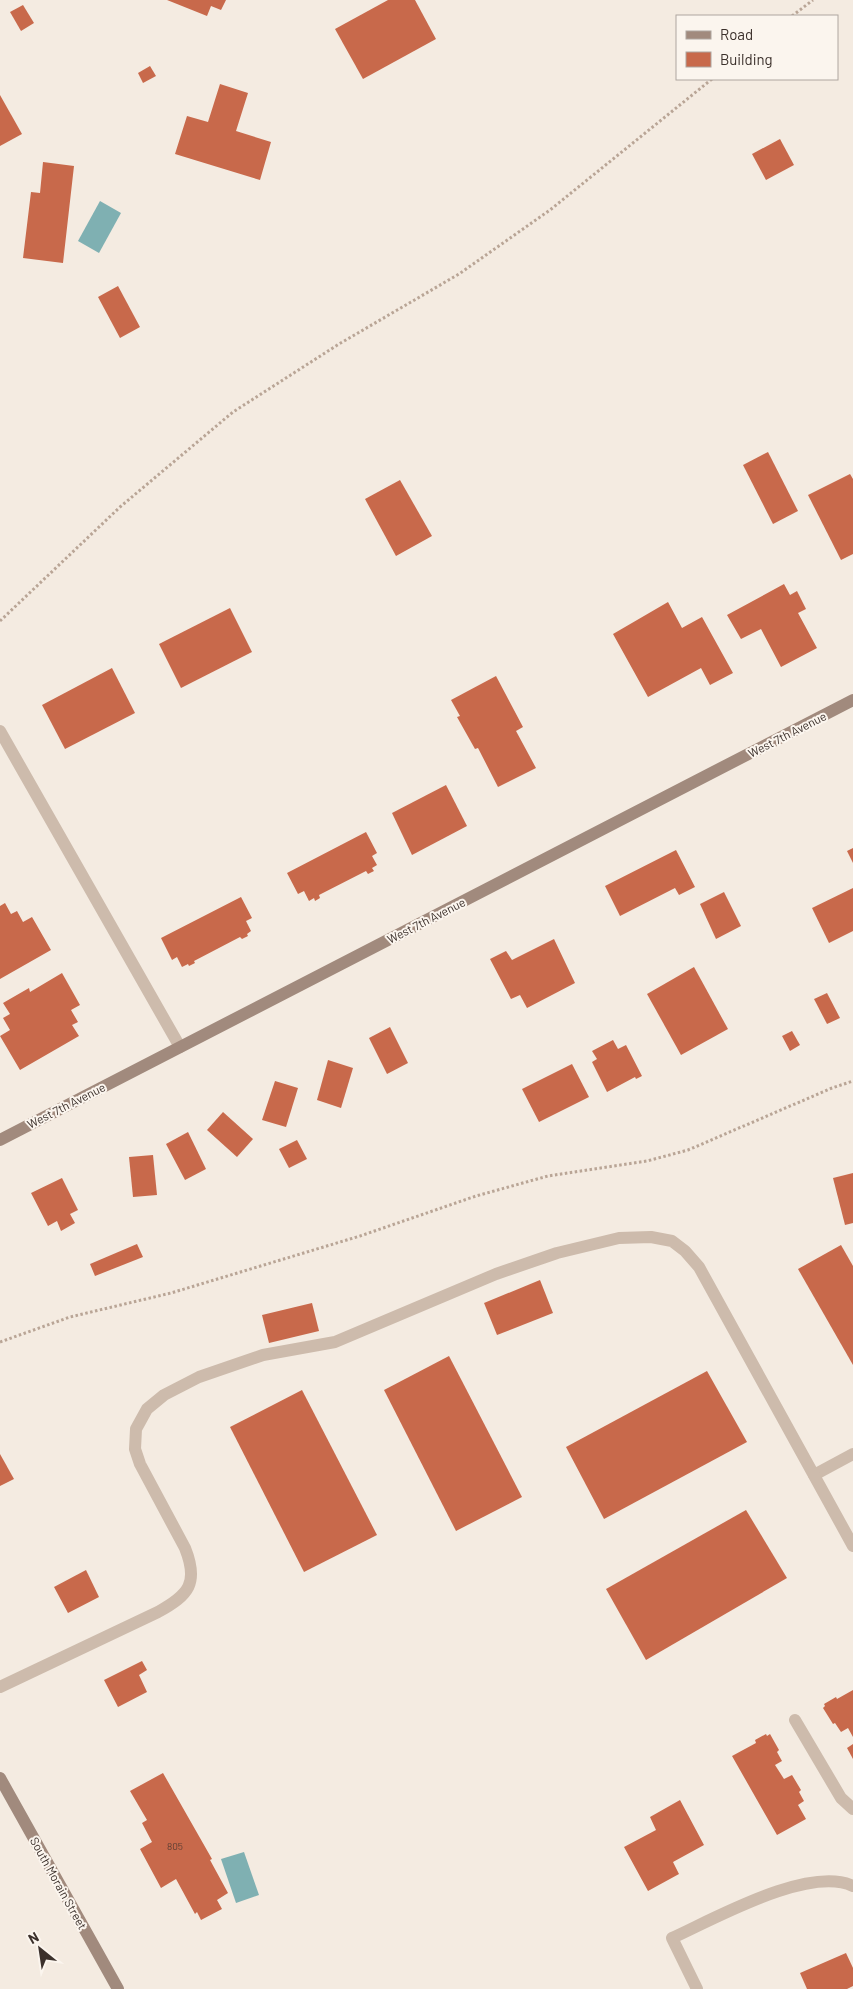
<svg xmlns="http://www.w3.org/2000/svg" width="853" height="1989" font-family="Barlow,sans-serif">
<rect width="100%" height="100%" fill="#f4ebe1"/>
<g fill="#7fb0b2">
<polygon points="100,201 121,213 99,253 78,241"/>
<polygon points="244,1852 259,1895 236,1903 221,1859"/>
</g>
<g fill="#c8694b">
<polygon points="167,0 226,0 221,10 211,6 207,16"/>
<polygon points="388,0 415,0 436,39 363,79 335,29"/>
<polygon points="23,5 34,23 21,31 10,12"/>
<polygon points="150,66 156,76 143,83 138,73"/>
<polygon points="220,84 248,93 236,131 271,142 260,180 175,154 187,116 208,122"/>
<polygon points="0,95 22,134 0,146"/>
<polygon points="780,139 794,165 766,180 752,154"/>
<polygon points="43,162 74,166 63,263 23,258 31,192 40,193"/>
<polygon points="118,286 140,327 120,338 98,297"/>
<polygon points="768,452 798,511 773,524 743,465"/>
<polygon points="850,474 853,479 853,554 841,560 808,495"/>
<polygon points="400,480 432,536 396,556 365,499"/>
<polygon points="784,584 790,595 797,591 806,609 798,613 817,648 781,667 761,629 741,639 727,615"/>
<polygon points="668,602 682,628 702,617 733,673 710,685 701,668 648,697 613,634"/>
<polygon points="230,608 252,652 181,688 159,644"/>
<polygon points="112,668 135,713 65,749 42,705"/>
<polygon points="496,676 523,727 516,731 536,768 498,787 478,748 475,749 457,717 460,716 451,700"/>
<polygon points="446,785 467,826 412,855 392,813"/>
<polygon points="366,832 377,853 372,856 377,865 372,868 374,871 368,874 366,871 319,895 320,898 315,901 314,898 309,901 304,891 298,894 287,873"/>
<polygon points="853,848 853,863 847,851"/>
<polygon points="676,850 695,887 679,895 675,888 620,916 605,886"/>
<polygon points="853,888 853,931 829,943 812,908"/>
<polygon points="724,892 741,926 716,939 700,904"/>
<polygon points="241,897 252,918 246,921 251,931 247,934 248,936 242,939 240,937 194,961 195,963 189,966 188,964 182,967 177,957 172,960 161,938"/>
<polygon points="5,903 11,914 17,911 23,922 32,917 51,950 0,979 0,906"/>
<polygon points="554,939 575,983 527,1008 520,995 511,999 490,959 506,951 512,960"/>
<polygon points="694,967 728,1029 681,1055 647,994"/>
<polygon points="62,973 80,1005 71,1010 78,1022 72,1025 79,1036 20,1070 0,1036 10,1030 3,1018 10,1014 3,1003 29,988 30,992"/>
<polygon points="827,993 840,1018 827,1024 814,999"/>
<polygon points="390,1027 408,1063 387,1074 369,1038"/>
<polygon points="792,1031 800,1045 790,1051 782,1036"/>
<polygon points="613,1040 618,1049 626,1045 642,1076 636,1079 635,1077 607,1092 592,1062 597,1059 592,1051"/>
<polygon points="328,1060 353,1068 341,1108 317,1100"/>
<polygon points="572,1064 589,1097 539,1122 522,1089"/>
<polygon points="275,1081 298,1088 286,1127 262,1120"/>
<polygon points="223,1112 253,1139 237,1157 207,1130"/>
<polygon points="188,1132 206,1169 185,1180 166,1144"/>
<polygon points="297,1140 307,1159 289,1168 279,1149"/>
<polygon points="153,1155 157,1195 133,1197 129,1157"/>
<polygon points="853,1173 853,1223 845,1225 833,1178"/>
<polygon points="62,1178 78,1210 70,1214 75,1223 61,1231 57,1221 48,1226 31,1193"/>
<polygon points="137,1244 143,1257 95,1276 90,1264"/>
<polygon points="841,1245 853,1266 853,1365 798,1269"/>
<polygon points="540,1280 553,1313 497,1335 484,1303"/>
<polygon points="312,1303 319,1331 269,1343 262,1315"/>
<polygon points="449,1356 522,1497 456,1531 384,1390"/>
<polygon points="707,1371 747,1442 604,1519 566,1447"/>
<polygon points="302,1390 377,1535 304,1572 230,1427"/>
<polygon points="0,1454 14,1479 0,1486"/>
<polygon points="746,1510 787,1578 646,1660 606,1589"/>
<polygon points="86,1570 99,1597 68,1613 54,1587"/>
<polygon points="142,1661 147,1670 139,1675 147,1692 118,1707 104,1680"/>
<polygon points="853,1690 853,1737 848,1728 841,1732 835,1723 833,1724 823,1708 825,1706 824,1704 836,1697 837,1699"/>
<polygon points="766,1734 767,1736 770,1734 779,1750 777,1752 782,1761 775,1765 784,1779 792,1775 801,1790 799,1792 804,1801 798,1805 806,1819 777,1835 732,1756 756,1743 755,1740"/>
<polygon points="853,1744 853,1759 847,1748"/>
<polygon points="163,1773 212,1859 210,1860 228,1893 217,1900 222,1909 201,1920 197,1912 195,1914 176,1879 161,1888 140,1849 152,1842 142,1823 147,1820 130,1791"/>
<polygon points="680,1800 704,1845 673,1862 679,1874 648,1891 624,1847 656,1830 650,1817"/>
<polygon points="846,1953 853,1968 853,1986 847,1989 807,1989 800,1973"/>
</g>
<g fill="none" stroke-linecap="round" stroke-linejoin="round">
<g stroke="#b9a596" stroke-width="3" stroke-dasharray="2.5 2.5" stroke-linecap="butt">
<polyline points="792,16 813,0"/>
<polyline points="0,621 120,507 233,412 339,344 459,274 550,210 712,79"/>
<polyline points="0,1342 70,1317 171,1293 360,1236 476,1196 548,1176 647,1161 688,1150 832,1088 853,1081"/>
</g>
<g stroke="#cdbbac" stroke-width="12">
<polyline points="0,731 180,1047"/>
<polyline points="814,1475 853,1454"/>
<path d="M0 1687 158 1612C189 1595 199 1583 185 1548L140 1464 135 1449 136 1429 147 1409 164 1395 199 1377 263 1355 335 1342 496 1274 557 1253 619 1238 651 1237 672 1241 685 1251 699 1267 853 1546"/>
<polyline points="795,1720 841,1798 853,1809"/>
<path d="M697 1989 672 1938C714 1919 809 1865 853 1886"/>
</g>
<g stroke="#a18a7d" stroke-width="12">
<polyline points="0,1140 853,700"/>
<polyline points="0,1778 118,1989"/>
</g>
</g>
<g text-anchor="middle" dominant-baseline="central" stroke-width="4" stroke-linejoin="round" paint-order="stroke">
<g font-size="10" fill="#5e3e33">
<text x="175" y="1846">805</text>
</g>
<g font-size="12" fill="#3b302b" stroke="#fbf5ee">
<text transform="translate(787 734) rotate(-27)">West 7th Avenue</text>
<text transform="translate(426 920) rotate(-27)">West 7th Avenue</text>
<text transform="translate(66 1105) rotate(-27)">West 7th Avenue</text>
<text transform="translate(59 1883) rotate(61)">South Morain Street</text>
</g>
</g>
<rect x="676" y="15" width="162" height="65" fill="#fbf5ee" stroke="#aea6a0"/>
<rect x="686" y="31" width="25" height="8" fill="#a18a7d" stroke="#aea6a0"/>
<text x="720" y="40" font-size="15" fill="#3b302b">Road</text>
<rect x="686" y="52" width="25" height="15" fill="#c8694b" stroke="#aea6a0"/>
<text x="720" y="65" font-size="15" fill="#3b302b">Building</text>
<g transform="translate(40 1949) rotate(330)" stroke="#fbf5ee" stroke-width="4" paint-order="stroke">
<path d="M0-4L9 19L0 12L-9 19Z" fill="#3b302b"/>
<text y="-8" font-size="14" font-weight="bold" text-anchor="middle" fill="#3b302b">N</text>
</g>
</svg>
